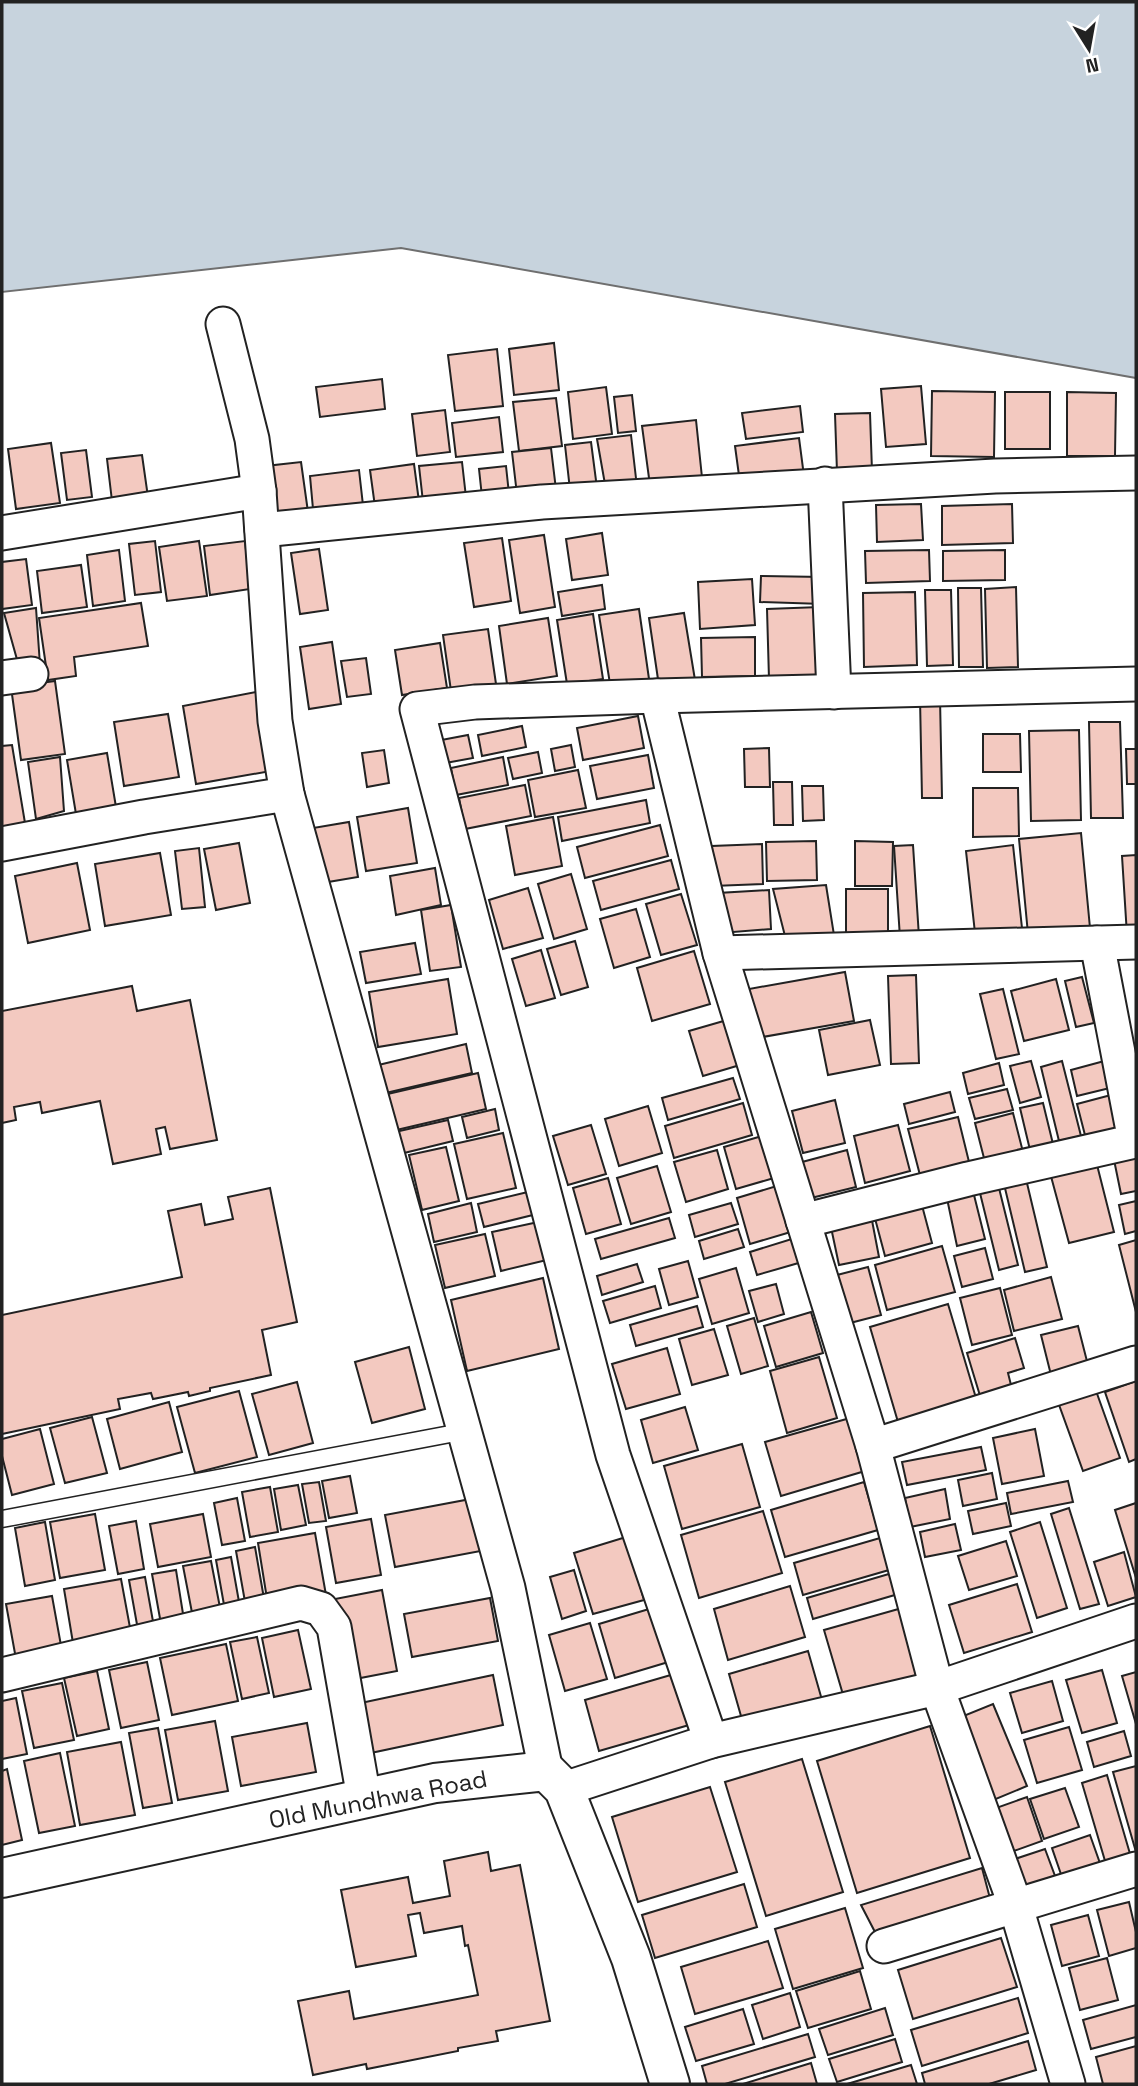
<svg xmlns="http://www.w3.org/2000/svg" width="1138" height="2086" font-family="'Space Grotesk',sans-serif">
<rect width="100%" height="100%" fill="#fff"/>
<polygon fill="#c7d3dd" stroke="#6f6f6f" stroke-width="2" points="2,2 1136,2 1136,378 401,248 2,292"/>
<g fill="#f3c9c0" stroke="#222" stroke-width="2">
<polygon points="554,343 559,390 514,395 509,349"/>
<polygon points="497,349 503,406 455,411 448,355"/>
<polygon points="382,379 385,409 320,417 316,387"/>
<polygon points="921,386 926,444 886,447 881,389"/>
<polygon points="606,387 612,434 573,439 568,392"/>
<polygon points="932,391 995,392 994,457 931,456"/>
<rect x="1005" y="392" width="45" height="57"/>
<polygon points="1067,392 1116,393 1115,456 1067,456"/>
<polygon points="632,395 636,431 618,433 614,397"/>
<polygon points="556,398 562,446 519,451 513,402"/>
<polygon points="800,406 803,432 746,439 742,413"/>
<polygon points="445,410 450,452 417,456 412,414"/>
<polygon points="870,413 872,471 837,472 835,414"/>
<polygon points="499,417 503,452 456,457 452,423"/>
<polygon points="696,420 703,487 651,493 642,426"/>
<polygon points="631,435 637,487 606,490 597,439"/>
<polygon points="799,438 804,476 740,483 735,446"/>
<polygon points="591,442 597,488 570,490 565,445"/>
<polygon points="51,443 60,503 16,509 8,449"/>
<polygon points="551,448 557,498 518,503 512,452"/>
<polygon points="86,450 92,497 67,500 61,453"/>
<polygon points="142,455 148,497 112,501 107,459"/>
<polygon points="301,462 308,512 274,517 266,466"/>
<polygon points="462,462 467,506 424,511 419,466"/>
<polygon points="414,464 420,509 376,514 370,470"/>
<polygon points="506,466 509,494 482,497 479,469"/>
<polygon points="359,470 364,514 314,520 310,476"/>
<polygon points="921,504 923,540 877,542 876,505"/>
<polygon points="1012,504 1013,543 942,545 942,506"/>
<polygon points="602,533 608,575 572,580 566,539"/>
<polygon points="544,535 555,607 520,613 509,540"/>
<polygon points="502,538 511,601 474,607 464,543"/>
<polygon points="155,541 161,592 135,595 129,544"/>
<polygon points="199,541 207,596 167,601 159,547"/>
<polygon points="245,541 250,589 210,595 204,546"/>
<polygon points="319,549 328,610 300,614 291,553"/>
<polygon points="119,550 125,601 93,606 87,555"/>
<polygon points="929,550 930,581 866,583 865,551"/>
<polygon points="1005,550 1005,580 943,581 943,551"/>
<polygon points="26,559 32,605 2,609 2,562"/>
<polygon points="81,565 87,607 42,613 37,571"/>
<polygon points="761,576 823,577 823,604 760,602"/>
<polygon points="752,579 755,625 700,629 698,582"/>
<polygon points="602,585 605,609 562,616 558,592"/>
<polygon points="1016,587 1018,667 987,668 985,589"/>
<polygon points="958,588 981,588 983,667 959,667"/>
<polygon points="925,590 951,590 953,665 927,666"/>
<polygon points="915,592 917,665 864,667 863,593"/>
<polygon points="141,603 148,646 74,657 76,676 48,680 39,618"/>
<polygon points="820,607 822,677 769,679 767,609"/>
<polygon points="36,608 40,665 18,663 4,613"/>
<polygon points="639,609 649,679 610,684 599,615"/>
<polygon points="684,613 695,680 659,686 649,618"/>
<polygon points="593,614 603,679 567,684 557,620"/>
<polygon points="548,618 557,676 507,684 499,626"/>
<polygon points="488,629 496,684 451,691 443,635"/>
<polygon points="755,637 755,676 702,677 701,638"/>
<polygon points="332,642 341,704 309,709 300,647"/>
<polygon points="440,643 447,688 402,695 395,650"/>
<polygon points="366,658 371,694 347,697 341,661"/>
<polygon points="55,681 65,754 21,760 11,687"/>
<polygon points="256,692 271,771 196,784 183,706"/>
<polygon points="920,698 940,698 942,798 922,798"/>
<polygon points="168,714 179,777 124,786 114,722"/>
<polygon points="638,716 644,748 583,760 577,728"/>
<polygon points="1089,722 1120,722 1123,818 1091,818"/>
<polygon points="522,726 526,747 482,756 478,735"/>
<polygon points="1079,730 1081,820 1031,821 1029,731"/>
<polygon points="983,734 1020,734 1021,772 983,772"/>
<polygon points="468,735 473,758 440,764 436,741"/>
<polygon points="12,745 25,823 2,827 2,746"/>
<polygon points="571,745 575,767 555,771 551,749"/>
<polygon points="769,748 770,787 745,787 744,749"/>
<polygon points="1126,749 1136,749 1136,784 1127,784"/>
<polygon points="384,750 389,783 367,787 362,753"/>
<polygon points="538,752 542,773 513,779 508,758"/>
<polygon points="107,753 117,813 77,820 67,760"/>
<polygon points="648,755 654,788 597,799 590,766"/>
<polygon points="60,757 64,811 36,819 28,762"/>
<polygon points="503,757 508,785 456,795 451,768"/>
<polygon points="578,770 586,808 535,817 528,780"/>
<polygon points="773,782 792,782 793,825 774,825"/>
<polygon points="525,785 531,816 465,829 459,798"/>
<polygon points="802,786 823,786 824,820 803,821"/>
<polygon points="973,788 1018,788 1019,836 973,837"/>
<polygon points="646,800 650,823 562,841 558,817"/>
<polygon points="408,808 417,863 366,871 357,817"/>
<polygon points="553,817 562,866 515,875 506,826"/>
<polygon points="349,822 358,877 322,883 313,828"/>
<polygon points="660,825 668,856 585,878 577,847"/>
<polygon points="1081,833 1090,928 1028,934 1019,839"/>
<polygon points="816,841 817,880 767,881 766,842"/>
<polygon points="855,841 893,842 892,886 855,886"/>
<polygon points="239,843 250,903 216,910 204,849"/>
<polygon points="762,844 763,884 713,886 712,846"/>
<polygon points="913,845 919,937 900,938 894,846"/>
<polygon points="1013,845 1022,928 975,933 966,851"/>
<polygon points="199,848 205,907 182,909 175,851"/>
<polygon points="160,853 171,915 105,926 95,864"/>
<polygon points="1136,855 1136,935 1127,935 1122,856"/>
<polygon points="671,860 679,889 601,910 593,881"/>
<polygon points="77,863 90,930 28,943 15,876"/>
<polygon points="435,868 441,905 396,915 390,876"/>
<polygon points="571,874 587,929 554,939 538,884"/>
<polygon points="826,885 834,935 786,940 773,889"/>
<polygon points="528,888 543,938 503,949 489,900"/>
<rect x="846" y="889" width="42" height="45"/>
<polygon points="769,890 771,929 721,933 718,893"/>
<polygon points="681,894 697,945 661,955 646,904"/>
<polygon points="451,905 461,967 430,971 421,910"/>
<polygon points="636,909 650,957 614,968 600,919"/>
<polygon points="575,941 588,987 561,995 547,949"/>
<polygon points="415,943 421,974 366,983 360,952"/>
<polygon points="541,950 555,998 526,1006 512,959"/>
<polygon points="694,951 710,1004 652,1021 637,968"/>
<polygon points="845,972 854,1021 757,1038 749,989"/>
<polygon points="916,975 919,1063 891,1064 888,976"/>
<polygon points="1082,977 1094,1023 1076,1027 1065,981"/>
<polygon points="448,979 457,1034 378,1047 369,992"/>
<polygon points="1056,979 1069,1030 1024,1041 1011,991"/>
<polygon points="132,986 137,1011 190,1000 217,1140 170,1149 165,1127 156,1129 161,1154 113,1164 100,1101 42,1113 40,1102 14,1107 16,1120 2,1123 2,1011"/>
<polygon points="1003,989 1019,1054 996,1059 980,994"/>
<polygon points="727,1020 740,1065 703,1076 689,1031"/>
<polygon points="870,1020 880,1065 828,1075 819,1030"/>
<polygon points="466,1044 472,1073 377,1095 370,1067"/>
<polygon points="1108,1060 1114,1087 1077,1096 1071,1070"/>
<polygon points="1031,1061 1041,1097 1020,1103 1010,1066"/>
<polygon points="1062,1061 1081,1136 1059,1141 1041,1067"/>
<polygon points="999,1063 1004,1085 968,1094 963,1073"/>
<polygon points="478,1073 486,1109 388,1132 379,1096"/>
<polygon points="733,1078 740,1099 668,1120 662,1098"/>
<polygon points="1007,1089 1013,1110 975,1119 969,1098"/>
<polygon points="950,1092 955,1112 909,1124 904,1104"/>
<polygon points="1111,1095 1120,1131 1086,1139 1077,1104"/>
<polygon points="835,1100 845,1143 803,1153 792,1111"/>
<polygon points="743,1103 752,1135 674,1158 665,1126"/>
<polygon points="1043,1103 1053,1144 1030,1150 1020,1108"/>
<polygon points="648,1106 662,1153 619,1166 605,1119"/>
<polygon points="495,1109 499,1130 467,1138 462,1117"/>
<polygon points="1013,1113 1023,1152 985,1162 975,1123"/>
<polygon points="958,1117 970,1166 921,1179 908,1129"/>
<polygon points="448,1120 453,1141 400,1154 395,1132"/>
<polygon points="591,1125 606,1174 568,1185 553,1136"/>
<polygon points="898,1125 910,1171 865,1183 854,1136"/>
<polygon points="503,1133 516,1188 467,1199 454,1144"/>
<polygon points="762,1136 774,1178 736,1189 724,1147"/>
<polygon points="446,1147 459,1201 422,1210 409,1155"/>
<polygon points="717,1150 728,1189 686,1202 674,1162"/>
<polygon points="847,1150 856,1187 811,1198 802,1162"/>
<polygon points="1136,1150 1136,1191 1121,1194 1113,1155"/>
<polygon points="1095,1157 1114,1232 1069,1243 1049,1169"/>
<polygon points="657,1166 671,1212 631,1224 617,1178"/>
<polygon points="608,1178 621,1224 586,1234 573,1188"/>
<polygon points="1026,1179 1047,1267 1025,1272 1004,1184"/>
<polygon points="997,1180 1018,1265 999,1270 978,1185"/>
<polygon points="971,1183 985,1239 957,1246 945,1189"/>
<polygon points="780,1185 794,1231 750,1244 737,1198"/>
<polygon points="270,1188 297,1322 262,1330 271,1375 210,1388 210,1391 189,1396 188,1392 153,1399 151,1393 118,1399 120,1409 2,1434 2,1315 182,1277 168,1211 201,1204 205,1225 233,1219 228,1197"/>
<polygon points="532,1191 537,1214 484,1227 478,1204"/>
<polygon points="920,1198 932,1243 885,1256 873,1211"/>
<polygon points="1136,1201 1136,1231 1125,1234 1119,1205"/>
<polygon points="471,1203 477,1232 434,1242 428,1214"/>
<polygon points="731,1203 738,1224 695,1237 689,1215"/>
<polygon points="870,1210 879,1257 839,1265 829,1218"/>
<polygon points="669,1218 675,1238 601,1259 595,1239"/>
<polygon points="543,1221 551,1259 501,1271 492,1232"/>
<polygon points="738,1229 744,1247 704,1259 699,1241"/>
<polygon points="485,1234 495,1276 445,1288 435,1245"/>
<polygon points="795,1238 802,1262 757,1275 750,1252"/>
<polygon points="1136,1240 1136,1312 1119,1245"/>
<polygon points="942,1246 955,1292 887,1310 875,1265"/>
<polygon points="985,1248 993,1279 962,1287 954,1256"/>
<polygon points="688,1261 698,1297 669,1305 659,1269"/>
<polygon points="637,1264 643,1282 602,1295 597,1276"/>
<polygon points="868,1267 881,1315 850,1323 837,1275"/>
<polygon points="736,1268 749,1313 712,1324 699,1279"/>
<polygon points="1051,1277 1062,1319 1014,1331 1004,1290"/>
<polygon points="543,1278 559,1349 467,1371 451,1300"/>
<polygon points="776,1284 784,1314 758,1322 749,1291"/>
<polygon points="655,1286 661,1308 610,1323 603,1301"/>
<polygon points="1000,1288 1012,1335 972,1345 960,1298"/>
<polygon points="948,1304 976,1398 898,1422 870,1327"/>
<polygon points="697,1306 703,1327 636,1346 630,1325"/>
<polygon points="811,1312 823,1353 776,1367 764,1326"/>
<polygon points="754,1318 768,1366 741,1374 727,1326"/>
<polygon points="1078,1326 1090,1373 1053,1383 1041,1335"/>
<polygon points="714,1329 728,1375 692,1385 679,1339"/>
<polygon points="1015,1338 1024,1368 1008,1373 1012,1389 981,1399 967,1353"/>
<polygon points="409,1347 425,1409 372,1423 355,1362"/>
<polygon points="667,1348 680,1394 626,1409 612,1364"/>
<polygon points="819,1357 837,1418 787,1433 770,1371"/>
<polygon points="1136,1381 1136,1459 1129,1462 1105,1392"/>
<polygon points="297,1382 313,1443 269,1455 252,1394"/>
<polygon points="1095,1388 1120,1458 1083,1471 1058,1402"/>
<polygon points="239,1391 257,1457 195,1473 177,1407"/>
<polygon points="169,1402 182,1452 120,1469 107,1419"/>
<polygon points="685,1407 698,1450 653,1463 641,1420"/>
<polygon points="92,1417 107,1473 65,1483 50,1428"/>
<polygon points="850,1418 865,1471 781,1496 765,1442"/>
<polygon points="40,1429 54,1484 12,1495 2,1456 2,1439"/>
<polygon points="1035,1429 1044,1476 1002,1484 993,1438"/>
<polygon points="742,1444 760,1507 682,1529 664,1466"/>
<polygon points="981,1447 986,1470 907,1485 902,1462"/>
<polygon points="992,1473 997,1499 963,1506 958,1480"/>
<polygon points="350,1476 357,1513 329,1518 322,1481"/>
<polygon points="1068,1481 1073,1502 1011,1514 1007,1493"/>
<polygon points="319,1482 326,1521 309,1523 302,1484"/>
<polygon points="864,1482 878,1530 785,1557 771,1510"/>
<polygon points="298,1485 306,1525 281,1530 274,1489"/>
<polygon points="270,1487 278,1532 250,1537 242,1492"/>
<polygon points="945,1489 950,1519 910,1527 905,1498"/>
<polygon points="237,1498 245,1541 222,1545 214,1503"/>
<polygon points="476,1498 486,1550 395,1567 385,1515"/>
<polygon points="1006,1503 1011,1526 973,1534 968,1511"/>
<polygon points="1136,1503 1136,1578 1115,1510"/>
<polygon points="1069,1508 1099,1604 1080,1609 1051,1514"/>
<polygon points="763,1511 782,1573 699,1598 681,1535"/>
<polygon points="95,1514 105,1570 60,1578 50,1522"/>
<polygon points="203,1514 211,1557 158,1567 150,1524"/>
<polygon points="371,1519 381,1575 336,1583 326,1527"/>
<polygon points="136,1521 144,1569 118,1574 109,1526"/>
<polygon points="45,1522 55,1580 25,1586 15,1528"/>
<polygon points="1040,1522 1067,1608 1037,1618 1010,1532"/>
<polygon points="955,1524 961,1550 925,1557 920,1532"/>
<polygon points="315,1533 326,1595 268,1605 258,1543"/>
<polygon points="626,1537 644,1600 593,1614 574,1553"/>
<polygon points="880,1538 889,1570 803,1595 794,1563"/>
<polygon points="1006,1541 1017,1576 969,1590 958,1556"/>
<polygon points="255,1547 266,1610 247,1613 236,1551"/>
<polygon points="1124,1552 1136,1597 1108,1606 1094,1562"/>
<polygon points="231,1557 241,1613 226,1616 216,1560"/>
<polygon points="211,1561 222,1618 194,1623 183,1566"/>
<polygon points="176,1570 184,1620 161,1624 152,1574"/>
<polygon points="574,1570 586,1611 562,1619 550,1577"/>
<polygon points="899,1571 905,1592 813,1619 807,1598"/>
<polygon points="145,1577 154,1627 138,1630 129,1580"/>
<polygon points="121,1579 131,1633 73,1643 64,1589"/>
<polygon points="1017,1584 1032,1632 964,1653 949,1605"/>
<polygon points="790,1586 805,1637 728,1660 714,1609"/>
<polygon points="382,1590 397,1671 350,1680 335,1599"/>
<polygon points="52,1596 62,1651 16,1659 6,1604"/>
<polygon points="490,1598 498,1641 412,1657 404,1614"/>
<polygon points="659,1606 675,1660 615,1678 599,1624"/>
<polygon points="902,1608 921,1675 844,1698 824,1630"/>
<polygon points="590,1623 607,1679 565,1691 549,1635"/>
<polygon points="298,1630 311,1689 274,1697 262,1638"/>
<polygon points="257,1637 269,1693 242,1699 230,1642"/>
<polygon points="226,1644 238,1701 172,1715 160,1658"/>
<polygon points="808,1651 822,1700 743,1723 729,1674"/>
<polygon points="147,1662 159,1720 121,1728 109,1670"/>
<polygon points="1102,1670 1117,1723 1082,1733 1066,1680"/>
<polygon points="97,1671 109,1729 77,1736 64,1678"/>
<polygon points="681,1672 696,1723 599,1751 585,1700"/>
<polygon points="1136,1672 1136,1724 1122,1676"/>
<polygon points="493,1675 503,1725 366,1754 356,1704"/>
<polygon points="1052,1681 1063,1721 1022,1733 1010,1693"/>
<polygon points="62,1683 74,1740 34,1748 22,1691"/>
<polygon points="16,1698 27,1754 2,1759 2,1701"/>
<polygon points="993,1704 1027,1786 991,1801 956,1719"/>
<polygon points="215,1721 228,1791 178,1800 165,1730"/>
<polygon points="307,1723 316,1772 241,1786 232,1737"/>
<polygon points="930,1726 970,1858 857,1893 817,1761"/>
<polygon points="1069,1727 1082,1770 1037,1783 1024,1740"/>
<polygon points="158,1728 172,1803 143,1808 129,1733"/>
<polygon points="1124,1731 1131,1756 1094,1767 1087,1742"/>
<polygon points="121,1742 135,1815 80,1825 67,1752"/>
<polygon points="60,1753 75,1826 39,1833 24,1761"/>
<polygon points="802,1759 843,1892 766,1916 725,1782"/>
<polygon points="1136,1766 1136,1852 1113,1772"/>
<polygon points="7,1769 22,1840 2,1845 2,1771"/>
<polygon points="1107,1775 1133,1864 1108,1871 1082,1783"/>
<polygon points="710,1787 737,1872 638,1902 612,1817"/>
<polygon points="1065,1788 1079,1827 1044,1839 1030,1799"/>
<polygon points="1027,1797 1042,1841 1011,1852 996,1808"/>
<polygon points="1090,1835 1102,1869 1064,1883 1052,1848"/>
<polygon points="1045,1849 1058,1884 1027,1895 1015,1859"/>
<polygon points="488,1852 491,1871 520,1865 550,2021 496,2031 498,2041 458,2048 458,2051 367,2069 366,2064 313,2075 298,2001 349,1991 354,2019 478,1995 468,1945 465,1946 462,1926 424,1933 420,1913 408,1915 416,1956 356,1967 341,1890 408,1877 413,1903 450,1896 444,1861"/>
<polygon points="982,1868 992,1906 875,1932 861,1905"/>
<polygon points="744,1884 757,1927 655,1958 642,1915"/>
<polygon points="1129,1902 1136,1932 1136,1948 1109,1956 1097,1910"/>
<polygon points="845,1908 863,1968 793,1989 775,1929"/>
<polygon points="1088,1915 1099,1956 1062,1966 1051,1925"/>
<polygon points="1001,1938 1017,1987 913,2019 898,1970"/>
<polygon points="768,1941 783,1988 695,2014 681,1967"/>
<polygon points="1107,1958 1118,2000 1080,2010 1069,1968"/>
<polygon points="860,1971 871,2009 808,2028 796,1991"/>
<polygon points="790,1993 800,2027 763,2039 752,2005"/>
<polygon points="1018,1998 1028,2033 922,2066 911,2030"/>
<polygon points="1136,2005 1136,2037 1091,2049 1083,2020"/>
<polygon points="885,2008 893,2035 828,2055 819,2029"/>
<polygon points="743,2009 754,2044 696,2061 685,2027"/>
<polygon points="808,2034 815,2057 725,2084 707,2084 702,2066"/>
<polygon points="895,2039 902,2062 837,2082 829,2059"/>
<polygon points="1028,2041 1036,2070 989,2084 925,2084 922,2073"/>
<polygon points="1136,2046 1136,2084 1103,2084 1096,2057"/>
<polygon points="811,2063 817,2084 743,2084"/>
<polygon points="911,2065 917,2084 847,2084"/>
</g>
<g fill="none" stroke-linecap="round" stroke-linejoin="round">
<defs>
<polyline id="lane" points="2,1519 466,1431"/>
<g id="street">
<polyline points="223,324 252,439 259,491 275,721 287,794 508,1588 546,1771"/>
<polyline points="825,484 834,692"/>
<polyline points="262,530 542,502 995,476 1136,473"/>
<polyline points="2,533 259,491"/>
<polyline points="2,678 31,674"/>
<polyline points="657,696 720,953 873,1446 937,1688 1016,1907 1068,2084"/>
<polyline points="2,844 144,817 287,794"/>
<polyline points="720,953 1136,942"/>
<polyline points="803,1221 968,1179 1135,1141 1097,943"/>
<polyline points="873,1446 1136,1363"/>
<polyline points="2,1675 301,1603 321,1609 334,1627 364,1798"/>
<polyline points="711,1741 613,1455 417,709 475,702 657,696 1136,684"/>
<polyline points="564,1789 711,1741 937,1688 1136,1621"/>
<polyline points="884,1946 1136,1869"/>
</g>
<polyline id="secondary" points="2,1878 435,1783 546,1771 564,1789 631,1958 670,2084"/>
</defs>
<use href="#lane" stroke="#222" stroke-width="19"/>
<use href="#street" stroke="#222" stroke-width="37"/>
<use href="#secondary" stroke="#222" stroke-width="42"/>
<use href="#lane" stroke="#fff" stroke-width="16"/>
<use href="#street" stroke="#fff" stroke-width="33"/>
<use href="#secondary" stroke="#fff" stroke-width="38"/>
</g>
<g text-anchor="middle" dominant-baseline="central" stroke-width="5" stroke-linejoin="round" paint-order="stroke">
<g font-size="24" fill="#222" stroke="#fff">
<text transform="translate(378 1799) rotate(-11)">Old Mundhwa Road</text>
</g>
</g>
<rect width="1138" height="2086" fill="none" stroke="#222222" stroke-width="7"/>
<g transform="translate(1089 49) rotate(169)" stroke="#ffffff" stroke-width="5" paint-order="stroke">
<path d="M0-5L12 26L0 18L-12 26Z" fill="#222222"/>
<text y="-10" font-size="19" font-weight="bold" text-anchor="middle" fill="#222222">N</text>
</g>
</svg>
